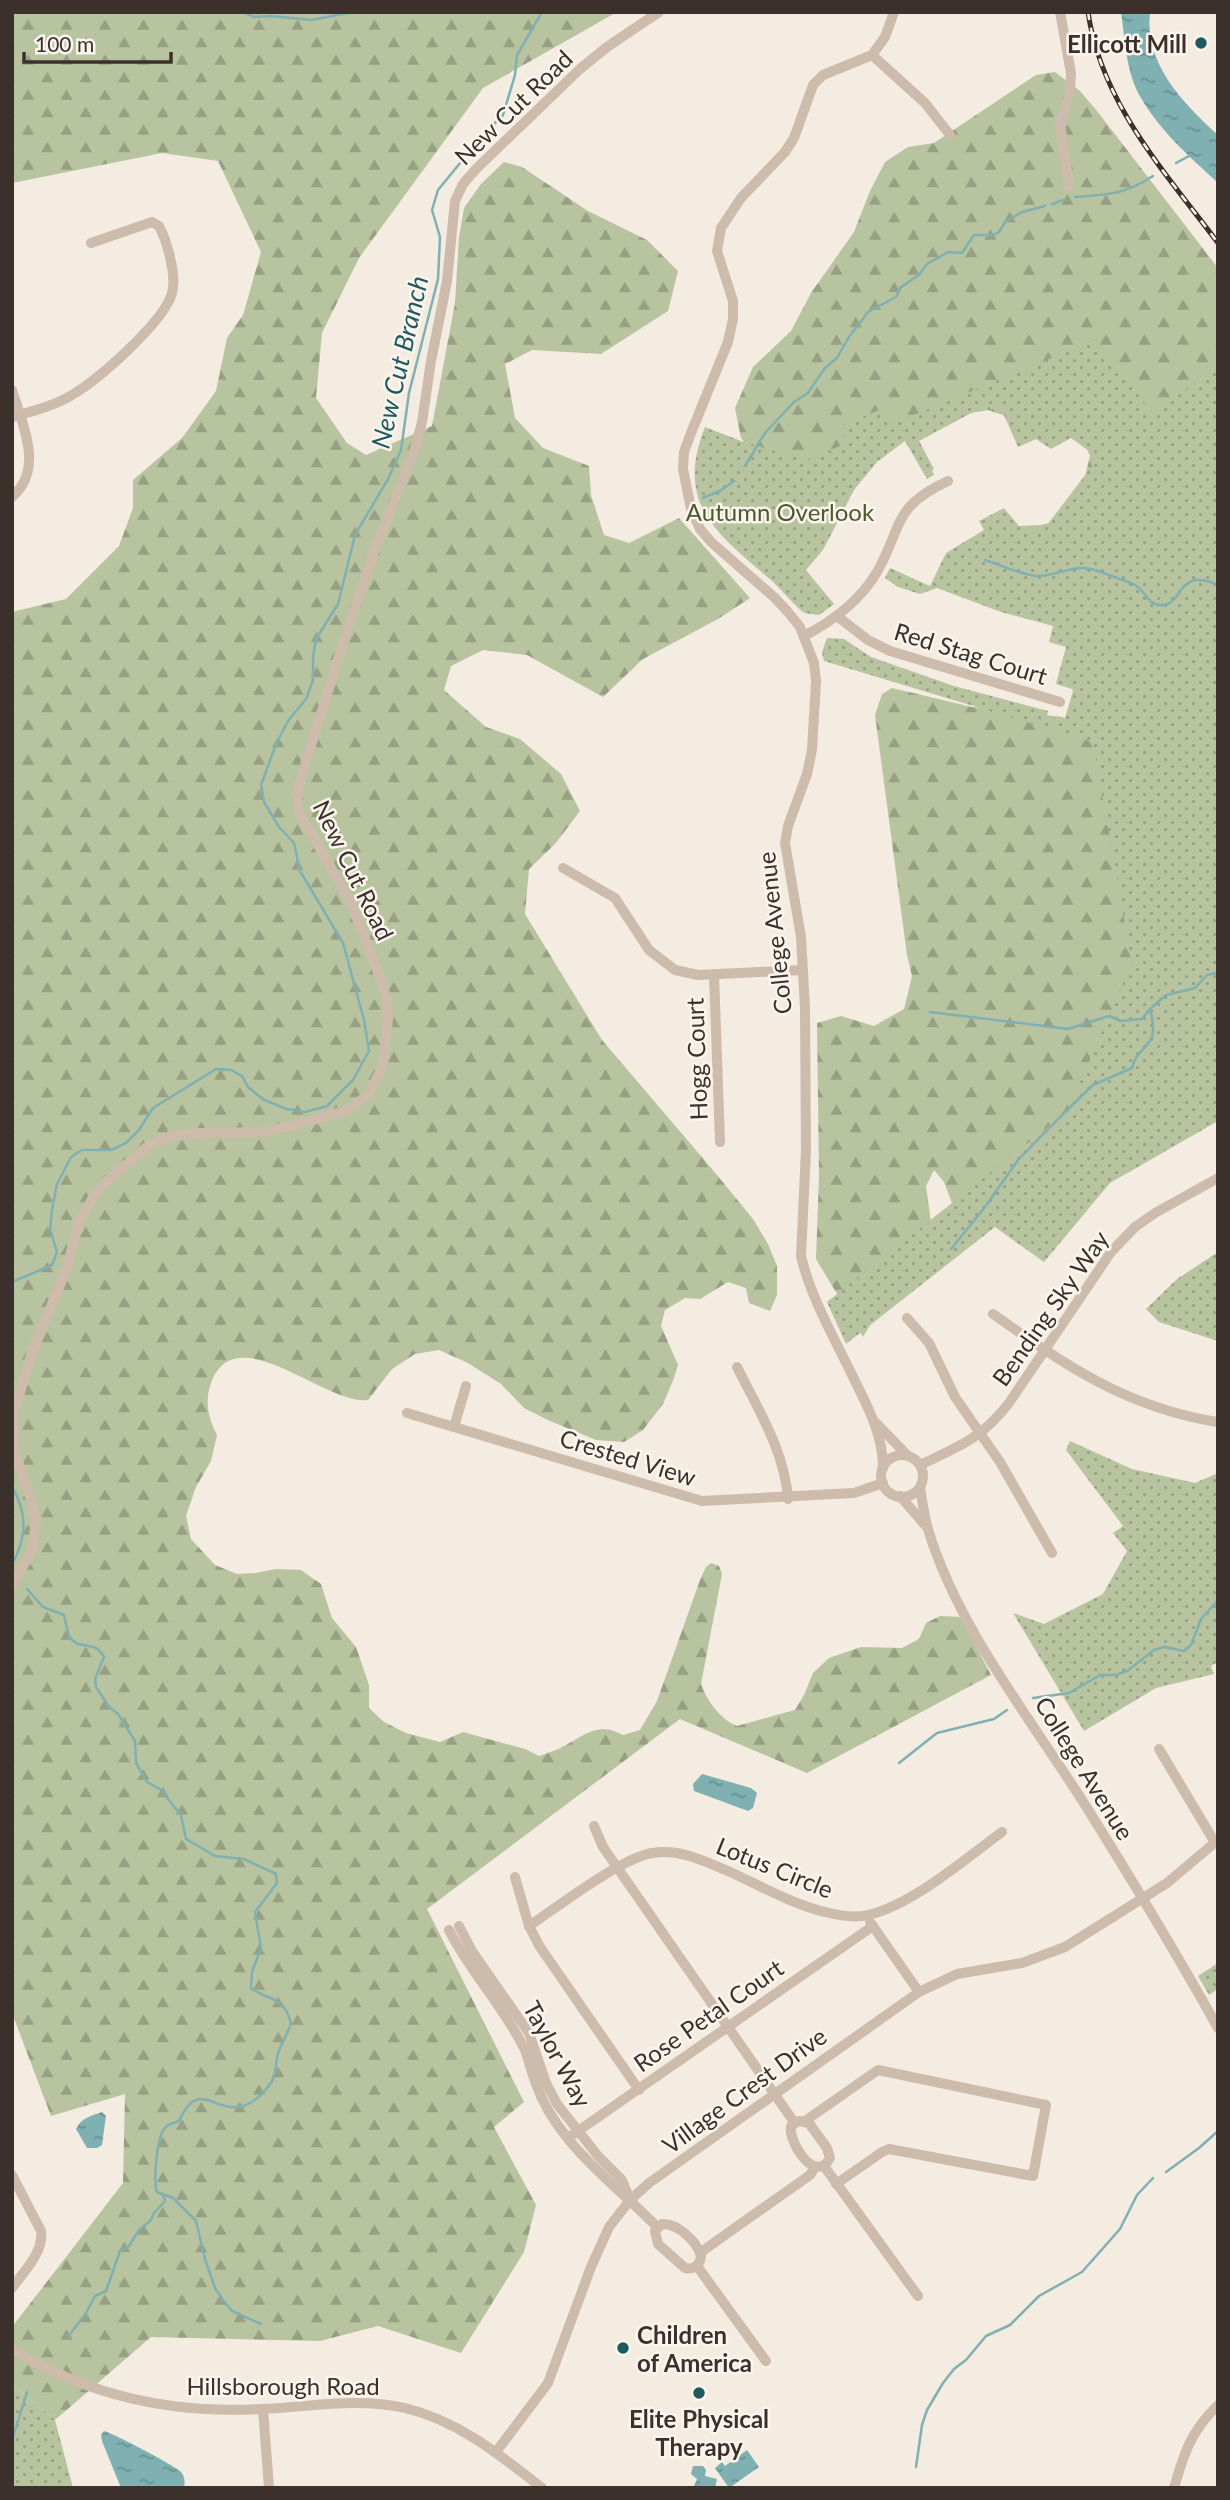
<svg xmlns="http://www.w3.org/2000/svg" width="1230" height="2500" font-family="Lato,sans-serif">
<defs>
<pattern id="forest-firs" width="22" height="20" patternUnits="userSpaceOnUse" patternTransform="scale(1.75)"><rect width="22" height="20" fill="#b8c4a0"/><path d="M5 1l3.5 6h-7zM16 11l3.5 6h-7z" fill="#97a083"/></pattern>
<pattern id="park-dots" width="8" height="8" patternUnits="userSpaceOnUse" patternTransform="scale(1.75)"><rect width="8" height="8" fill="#b8c4a0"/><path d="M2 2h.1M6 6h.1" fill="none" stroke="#97a083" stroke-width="1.8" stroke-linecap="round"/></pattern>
<pattern id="water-ripples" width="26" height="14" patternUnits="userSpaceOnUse" patternTransform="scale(1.75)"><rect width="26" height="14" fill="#7fb0b2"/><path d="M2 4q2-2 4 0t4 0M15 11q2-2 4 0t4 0" fill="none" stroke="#699091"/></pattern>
</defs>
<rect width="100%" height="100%" fill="#f4ebe1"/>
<g fill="url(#forest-firs)">
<path d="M12 12H617L483 88 359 258 322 333 316 398 347 443 366 455 432 426 455 303 459 237 464 208 481 184 504 162 522 167 588 211 647 240 678 271 668 311 601 354 532 350 505 364 515 418 543 448 589 466 591 495 604 535 629 543 679 518 750 598 718 619 643 659 603 697 527 655 483 650 451 666 444 690 486 727 520 739 561 774 580 811 555 844 529 869 525 914 602 1040 712 1169 753 1219 768 1244 777 1266V1295L770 1311 749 1303 746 1288 728 1282 700 1299 685 1298 665 1310 661 1326 678 1365 674 1378 663 1404 643 1430 624 1442 596 1440 550 1421 524 1408 501 1384 468 1363 439 1350 415 1354 392 1369 368 1400C326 1405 240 1320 213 1378 204 1398 207 1416 217 1435L211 1461 196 1487 186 1516 191 1539 215 1565 237 1574 256 1573 276 1569 301 1570 321 1584 332 1618 356 1647 369 1685V1708L384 1722 406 1733 440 1742 463 1732 525 1749 539 1756C548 1753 557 1750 566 1745 587 1733 600 1722 623 1735L640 1730 657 1701 700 1580 706 1567 711 1563 719 1566 722 1574 701 1684C707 1701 720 1719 737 1726L795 1710 804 1695 813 1673 829 1658 861 1647 902 1648 919 1639 926 1623 940 1616 961 1617 991 1675 807 1773 680 1719 427 1909 524 2102 494 2127 536 2205 524 2252 461 2353 378 2326 320 2341 151 2337 55 2420 12 2384V2327L123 2183 125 2094 51 2116 12 2013V612L66 599 119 546 133 508V480L182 438 216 391 227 338 243 315 261 252 218 161 162 153 12 183Z"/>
<polygon points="1055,72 1080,91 1097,111 1218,268 1218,1106 955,1211 944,1182 934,1170 926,1186 933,1236 881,1306 863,1337 816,1259 819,1176 817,1023 841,1016 874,1026 904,1009 912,976 907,955 875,715 882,694 892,688 972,707 1063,717 1074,728 1076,657 1004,527 1040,525 1059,521 1080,497 1090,456 1084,442 988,410 949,417 902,432 846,486 831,535 782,578 760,461 741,438 735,408 753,367 791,331 811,293 854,232 870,191 885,162 908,147 934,143 1036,75"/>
</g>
<g fill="url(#park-dots)">
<path d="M1096 340 1154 415 1218 363V1121L1110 1183 1044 1262 995 1227 846 1344 827 1302 1067 1112 1132 963 1093 742 824 661 822 652 827 638 844 639 871 657 954 686 1048 711 1047 717 1064 721 1073 691 1072 689 1056 684 1066 647 1049 642 1053 626 1001 612 937 588 920 594 898 587 885 578 890 568 930 586 946 553 984 530 979 521 1004 508 1023 531 1044 529 1089 470 1100 459 1071 438 1051 449 1036 439 1018 447 1000 406 991 410 988 404 919 441 934 469 932 470 934 475 927 479 905 441 877 462 854 490 823 550 806 570 834 604 819 615C814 614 806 614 803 612 798 609 779 587 772 581 718 534 674 505 705 427L741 441 806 460 847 443 840 426 882 409 889 425Z"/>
<polygon points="1218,1252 1218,1341 1159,1322 1146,1309 1177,1279"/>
<polygon points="1070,1441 1132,1469 1195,1483 1218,1473 1218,1662 1211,1666 1214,1674 1156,1688 1084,1731 1013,1613 1044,1624 1103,1594 1127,1551 1113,1533 1123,1526 1066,1450"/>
<polygon points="1218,1963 1218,1989 1209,1995 1198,1976"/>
<polygon points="12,2384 55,2420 73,2488 12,2488"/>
</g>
<g fill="url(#water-ripples)">
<path d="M1121 12H1150C1144 64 1183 103 1218 135V183C1190 157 1160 131 1141 98 1126 73 1125 40 1121 12Z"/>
<polygon points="702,1774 751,1788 757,1793 753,1808 748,1811 694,1791 693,1784"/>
<path d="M102 2112 106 2116 102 2145 97 2148H87L76 2129C81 2118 91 2116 102 2112Z"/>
<path d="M104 2431C111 2432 177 2467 181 2472 185 2477 185 2482 184 2488H121L102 2441 101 2435Z"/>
<polygon points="747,2450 759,2467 729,2488 715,2468 722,2462 725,2466"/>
<polygon points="693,2466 703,2466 706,2470 705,2476 717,2479 715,2488 694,2486 697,2479 691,2474"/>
</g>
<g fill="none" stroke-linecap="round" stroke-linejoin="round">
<g stroke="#7fb0b2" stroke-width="2.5">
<polyline points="242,12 255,17 271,16 312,20 353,12"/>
<polyline points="1176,163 1189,156"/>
<path d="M1075 197C1107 195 1126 194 1153 176"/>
<polyline points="1052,204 1063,200"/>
<polyline points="745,466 765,433 794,402 808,393 825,368 837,358 849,337 868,312 896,297 901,287 919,275 927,264 948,252 962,253 974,235 993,235 999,232 1005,222 1022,212 1045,206"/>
<polyline points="703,498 720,491 734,481"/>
<path d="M985 560C1001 565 1019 574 1036 576 1053 577 1068 567 1084 568 1095 569 1109 575 1120 579 1126 581 1135 584 1139 588 1146 594 1149 604 1159 605 1185 608 1174 566 1218 585"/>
<polyline points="930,1012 1068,1029 1109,1016 1121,1021 1142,1019 1150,1009 1166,995 1195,988 1207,975 1218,973"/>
<path d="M951 1249 985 1207 1018 1160 1058 1119 1093 1085 1132 1068C1139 1040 1161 1052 1150 1009"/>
<polyline points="12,1282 52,1265 57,1252 50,1229 52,1210 57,1184 71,1157 82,1150 111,1150 126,1143 139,1130 153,1108 216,1069 231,1070 242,1076 248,1087 264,1100 287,1109 305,1112 327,1106 353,1080 369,1051 364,1020 343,943 300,871 294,843 279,827 264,802 261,785 276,744 288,721 306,699 313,680 313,657 316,639 338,604 355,535 388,479 401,450 409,393 438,279 440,237 432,210 438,190 483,135 503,115 515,75 517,55 542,12"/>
<path d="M12 1487C28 1513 27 1538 12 1564"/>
<path d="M27 1589 43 1607 64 1615 69 1637C72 1640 75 1643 79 1644 91 1648 96 1643 104 1657L95 1679 96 1687 109 1707 118 1714 135 1741 136 1763 147 1782 160 1789 181 1815 186 1839 215 1856 244 1859 276 1874 277 1883 255 1912 261 1948 252 1972 251 1988C269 2002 283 1994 291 2023 288 2034 281 2043 278 2054 275 2062 277 2073 272 2081 266 2091 254 2103 243 2106 214 2114 199 2077 179 2121 173 2123 167 2124 164 2129 157 2139 153 2181 157 2192L173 2198 196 2221 205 2259 215 2288 223 2300 232 2311 261 2324"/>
<polyline points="1033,1698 1069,1693 1100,1675 1116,1675 1127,1671 1154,1650 1164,1647 1184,1651 1191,1645 1201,1619 1218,1600"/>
<polyline points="899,1763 937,1733 994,1719 1007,1710"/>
<polyline points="1166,2172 1199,2148 1218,2131"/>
<polyline points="68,2337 86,2313 95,2296 106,2291 120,2251 129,2246 139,2230 151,2220 154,2213 165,2201 163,2195"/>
<polyline points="12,2440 27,2392"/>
<polyline points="916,2467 922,2425 927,2410 943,2383 954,2369 966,2360 986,2336 1010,2325 1039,2296 1082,2272 1120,2229 1137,2195 1153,2178"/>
</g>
<g stroke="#cdbbac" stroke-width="10">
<polyline points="1060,12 1071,73 1070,92 1060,124 1069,186"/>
<polyline points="872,55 925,103 950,135"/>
<path d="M12 390C22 424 45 469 12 497"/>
<path d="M12 417C33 411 54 406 72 395 99 379 164 322 172 293 177 276 167 241 159 226L152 222 91 243"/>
<polyline points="837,616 868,640 890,651 1060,702"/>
<path d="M804 636C833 621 860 601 877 572 903 526 892 507 948 481"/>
<polyline points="563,868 615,898 649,950 675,970 698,975 803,970"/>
<polyline points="714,974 720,1142"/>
<path d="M993 1314C1067 1366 1125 1407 1217 1422"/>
<polyline points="907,1318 929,1343 955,1397 1000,1462 1052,1553"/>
<path d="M737 1367C758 1409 785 1452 788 1499"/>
<polyline points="407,1413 702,1501 854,1493 883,1483"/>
<polyline points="876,1423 907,1455"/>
<polyline points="454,1427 466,1386"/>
<circle cx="902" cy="1476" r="21"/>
<path d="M920 1465C960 1446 981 1439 1009 1403L1111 1252 1135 1227 1155 1213 1218 1178"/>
<path d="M883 1468C883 1436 869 1409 855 1381 836 1341 811 1299 801 1256L806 1150 805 1008 801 937 785 843 788 826 807 774 812 750 816 681 814 663 800 627 788 612 774 597 711 542 700 529 691 509 683 469 684 452 691 433 728 342 733 319V301L717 251 721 228 741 198 785 152 794 138 813 85 823 75 872 55 885 37 894 12"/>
<path d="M920 1487C922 1501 924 1515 928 1529 956 1624 1029 1717 1082 1800 1129 1875 1175 1951 1218 2028"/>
<polyline points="900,1496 925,1525"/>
<polyline points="12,1585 32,1551 36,1521 31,1500 14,1449 14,1413 31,1355 67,1268 79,1221 94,1196 107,1181 149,1145 171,1136 199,1133 265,1132 307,1122 347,1110 368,1095 383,1066 388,1019 386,996 379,975 351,903 299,812 297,800 298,788 341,649 374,552 414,452 422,422 431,361 447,281 455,201 463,184 476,169 580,69 607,47 659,12"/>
<polyline points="1159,1749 1214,1841"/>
<polyline points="594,1826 603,1847 794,2122"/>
<polyline points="515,1877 529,1926 540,1947 639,2090"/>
<polyline points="870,1922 919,1992"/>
<polyline points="459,1926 472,1951 529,2033 546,2083 557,2104 598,2156 622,2180 630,2200"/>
<path d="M529 1926C559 1906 619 1859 652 1853 679 1848 704 1861 728 1871 759 1885 792 1904 825 1912 837 1915 856 1918 868 1915 912 1905 965 1859 1002 1832"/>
<path d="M449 1930C470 1972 504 2007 524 2048 529 2059 531 2072 536 2084 543 2104 555 2123 569 2140 595 2172 628 2197 657 2227"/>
<path d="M799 2121 809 2123 827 2148 830 2158C816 2185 788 2143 791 2126Z"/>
<polyline points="805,2121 878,2070 1046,2105 1033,2176 889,2149 882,2152 836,2184"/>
<polyline points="568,2138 873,1926"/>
<polyline points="824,2166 918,2296"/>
<path d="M12 2175 41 2231C44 2252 24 2271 12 2288"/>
<path d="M662 2224C677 2223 697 2241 701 2256 700 2265 694 2270 685 2268L658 2244 655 2231Z"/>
<polyline points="701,2252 810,2175 815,2167"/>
<polyline points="697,2266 766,2361"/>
<path d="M12 2349C88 2396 174 2414 262 2409 310 2407 357 2397 405 2408 459 2421 500 2455 542 2488"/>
<polyline points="263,2409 269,2488"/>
<polyline points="496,2452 548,2383 591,2267 609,2227 630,2200 649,2183 919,1992 957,1974 1022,1963 1065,1947 1167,1883 1218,1840"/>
<path d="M1174 2488C1184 2453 1191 2431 1218 2405"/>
</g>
<defs>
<path id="rail" d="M1088 12C1101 103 1165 172 1218 243"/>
</defs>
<use href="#rail" stroke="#3b302b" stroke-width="5"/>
<use href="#rail" stroke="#fbf5ee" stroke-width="2.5" stroke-dasharray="8" stroke-linecap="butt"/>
</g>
<g fill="#1f5a5e" stroke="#fbf5ee" stroke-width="2.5">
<circle cx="1201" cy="43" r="7"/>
<circle cx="623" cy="2348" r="7"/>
<circle cx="699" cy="2393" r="7"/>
</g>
<g text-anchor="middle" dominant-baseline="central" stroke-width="5" stroke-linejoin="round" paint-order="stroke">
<g font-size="24" font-weight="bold" fill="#3b302b" stroke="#fbf5ee" text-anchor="end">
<text x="1187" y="43">Ellicott Mill</text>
<text x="637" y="2334" text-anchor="start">Children<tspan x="637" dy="28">of America</tspan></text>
<text x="699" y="2418" text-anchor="middle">Elite Physical<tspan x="699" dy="28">Therapy</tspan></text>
</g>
<g font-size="24" fill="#3b302b" stroke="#fbf5ee">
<text transform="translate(513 107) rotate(-44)">New Cut Road</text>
<text transform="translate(971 653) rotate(17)">Red Stag Court</text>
<text transform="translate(354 870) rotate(64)">New Cut Road</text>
<text transform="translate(774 933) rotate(-96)">College Avenue</text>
<text transform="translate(696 1059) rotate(-92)">Hogg Court</text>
<text transform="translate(1050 1308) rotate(-55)">Bending Sky Way</text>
<text transform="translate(628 1457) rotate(17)">Crested View</text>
<text transform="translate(1085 1768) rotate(58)">College Avenue</text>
<text transform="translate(775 1867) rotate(22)">Lotus Circle</text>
<text transform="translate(708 2015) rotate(-35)">Rose Petal Court</text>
<text transform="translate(558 2054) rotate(62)">Taylor Way</text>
<text transform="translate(744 2090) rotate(-36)">Village Crest Drive</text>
<text x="283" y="2385">Hillsborough Road</text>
</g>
<g font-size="24" fill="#4a5a2e" stroke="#fbf5ee">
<text x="780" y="511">Autumn Overlook</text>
</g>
<g font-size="26" font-style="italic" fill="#1f5a5e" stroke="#fbf5ee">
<text transform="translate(399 362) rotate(-77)">New Cut Branch</text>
</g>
</g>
<rect width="1230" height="2500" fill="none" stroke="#3b302b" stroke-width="28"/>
<path d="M24 52v10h147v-10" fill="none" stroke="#3b302b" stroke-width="3.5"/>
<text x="35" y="52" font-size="21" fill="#3b302b" stroke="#fbf5ee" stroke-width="5" paint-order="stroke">100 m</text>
</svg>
